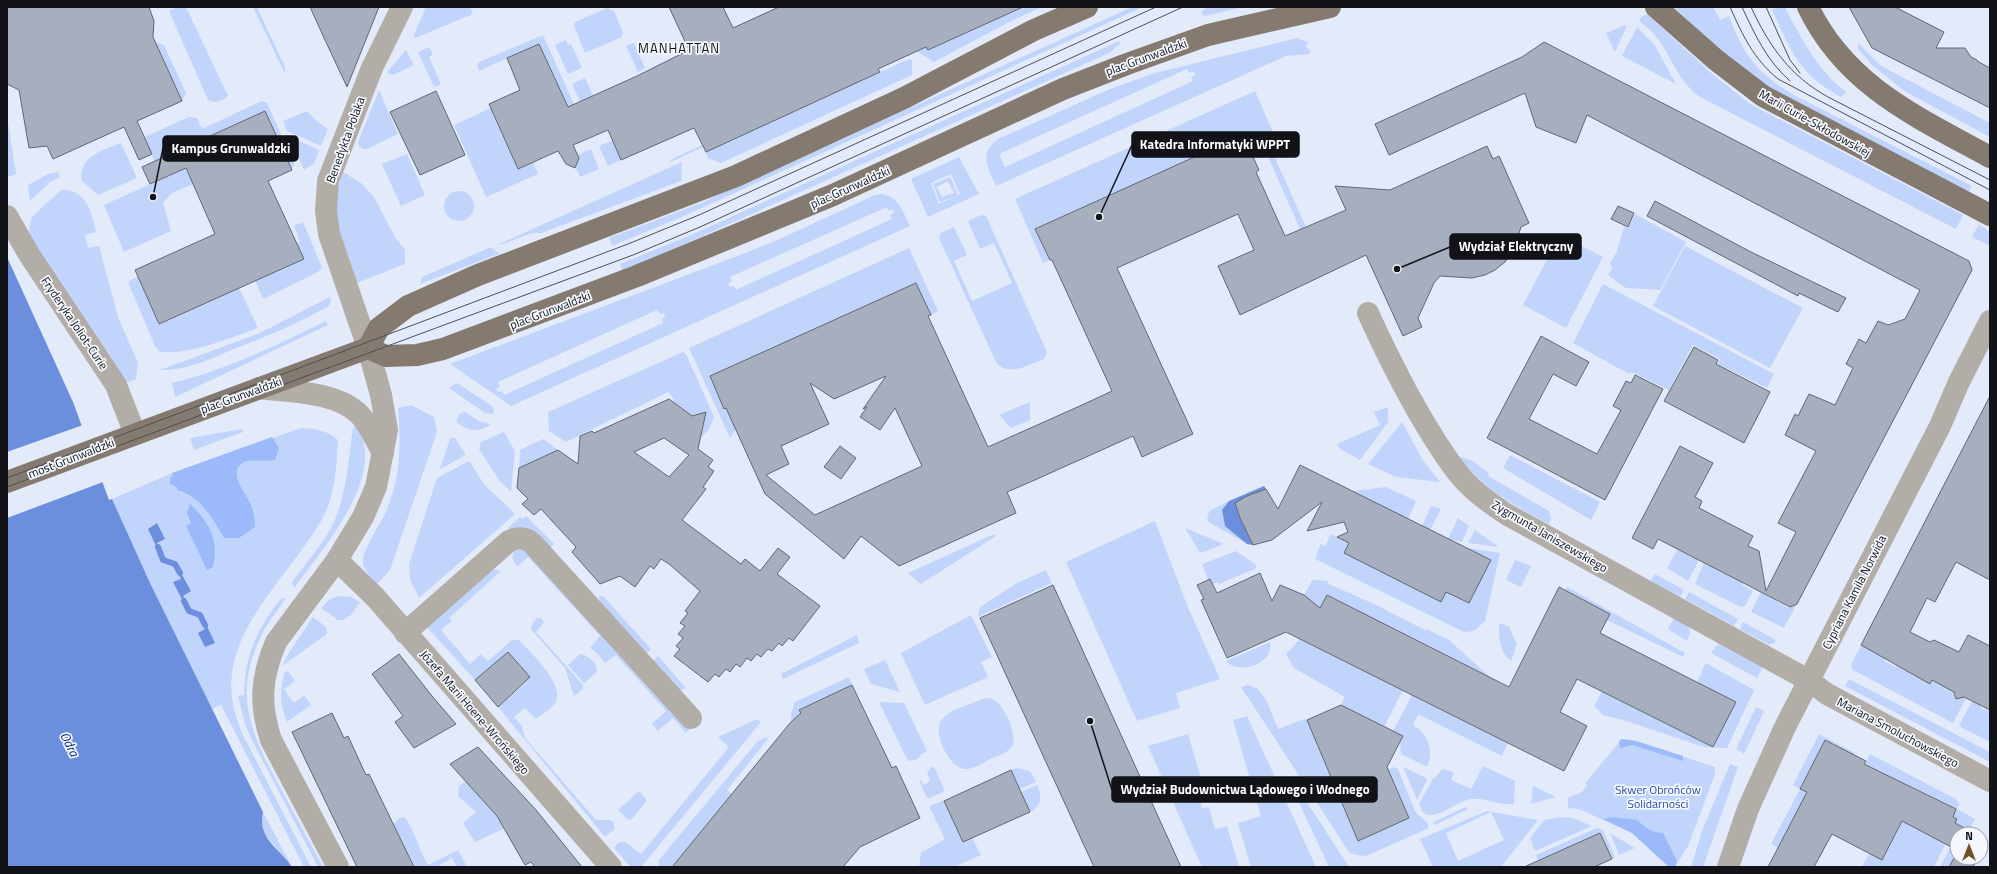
<svg xmlns="http://www.w3.org/2000/svg" width="1997" height="874" font-family="'Titillium Web',sans-serif">
<rect width="100%" height="100%" fill="#e3ebfb"/>
<g fill="#c1d4fb" fill-rule="evenodd">
<path d="M178 7H186L228 96C222 101 215 104 208 100L169 11Z"/>
<polygon points="253,7 257,7 285,67 285,74"/>
<polygon points="426,7 470,7 473,14 415,38 413,37"/>
<polygon points="1023,7 1042,7 1013,20 934,62 916,51 926,47 928,50"/>
<polygon points="1132,7 1143,7 684,216 612,246 609,238 701,203"/>
<polygon points="1208,7 1243,7 1205,16 1202,15 1202,11"/>
<path d="M1674 7H1713L1720 20 1729 16C1744 55 1756 72 1792 94L1972 186 1968 193 1779 95 1729 59Z"/>
<path d="M1777 7H1785C1800 37 1819 72 1846 92L1841 97C1798 74 1792 52 1772 10Z"/>
<polygon points="607,8 614,11 623,33 622,37 585,53 574,26 575,22"/>
<path d="M1647 14 1710 72 1750 104 1963 215 1956 229 1700 97C1670 75 1670 41 1639 21L1641 17Z"/>
<polygon points="1625,25 1627,26 1615,52 1606,33"/>
<polygon points="1637,27 1654,44 1676,84 1622,56"/>
<polygon points="543,35 581,120 568,108 539,44 479,71 477,65 479,62"/>
<path d="M1297 38 1308 42 1306 47 1310 50V54L1286 56 996 186C988 167 978 154 998 139L1110 89 1155 73ZM1187 69 1189 73 1194 71 1195 75 1191 77 1193 81 1005 167 999 154Z"/>
<polygon points="566,40 568,45 571,44 582,68 568,74 555,45"/>
<polygon points="1119,41 1120,44 1109,53 623,272 620,264 691,235"/>
<polygon points="155,42 164,45 186,93 182,101"/>
<polygon points="634,43 645,68 638,72 626,46"/>
<polygon points="1858,43 1881,66 1990,123 1990,137 1906,92 1873,66 1858,49"/>
<polygon points="429,47 433,55 429,57 441,84 434,87 418,52"/>
<polygon points="406,50 414,65 393,75 389,74 387,72"/>
<polygon points="909,59 912,60 912,75 721,163 708,158 705,152"/>
<polygon points="585,78 607,127 594,133 572,84"/>
<polygon points="379,90 398,134 367,149 362,149 359,146 358,142"/>
<polygon points="1255,91 1272,130 1262,145 1250,151 1242,136 1036,229 1050,260 1043,263 1015,199"/>
<polygon points="262,101 267,103 294,163 294,167 291,168 265,111 178,150 159,171 144,137 189,117 197,118 202,129"/>
<polygon points="491,108 533,162 538,174 486,197 454,125"/>
<polygon points="307,111 315,120 328,129 321,146 287,131 283,121"/>
<polygon points="7,116 16,174 8,177 7,170"/>
<polygon points="290,137 319,150 314,164 304,170"/>
<polygon points="613,140 621,160 608,166 599,146"/>
<path d="M121 143 137 178 98 195 81 180C80 155 102 151 121 143Z"/>
<polygon points="702,145 703,147 671,162 670,160"/>
<polygon points="591,149 599,169 580,177 575,166 579,160 578,155"/>
<polygon points="1271,149 1306,227 1300,229 1269,159"/>
<polygon points="407,154 425,195 401,206 382,164"/>
<path d="M959 157 979 194 928 217 911 179ZM951 174 960 194 939 204 931 183Z"/>
<polygon points="682,162 681,181 541,233 532,233 500,245 499,244"/>
<polygon points="186,168 193,184 172,193 163,203 171,231 124,252 104,205"/>
<polygon points="58,172 60,177 50,182 30,201 28,185 48,174"/>
<polygon points="343,172 361,183 374,197 395,237 405,250 405,264 357,283 338,229 336,197"/>
<path d="M950 177 958 195 940 202 933 184ZM948 181 954 193 942 197 937 187Z"/>
<path d="M61 190C87 188 92 214 96 232L85 235 88 248 99 246 118 317 138 363 136 379 125 383 44 259 30 234 29 228 32 217Z"/>
<circle cx="459" cy="206" r="15"/>
<path d="M882 194C899 197 903 212 910 226L511 406 450 364 719 263 773 242 875 195ZM887 207 889 211 893 209 894 213 890 215 892 219 740 288 736 290 734 286 730 287 728 283 732 282 730 277ZM657 310 660 314 664 313 665 317 662 319 663 323 504 395 502 391 498 392 496 389 500 387 498 382Z"/>
<polygon points="1635,214 1686,242 1660,290 1626,288 1608,275 1612,269 1610,263 1617,251 1624,227 1628,228"/>
<path d="M981 215 986 216 1047 352 1044 359C1030 364 1008 378 996 362L939 238 941 233 954 227 967 255 954 261 972 301 1012 283 994 243 980 249 968 221Z"/>
<polygon points="303,222 322,268 318,272 263,299 255,280 300,242 294,226"/>
<polygon points="1979,224 1990,232 1990,246 1972,237"/>
<polygon points="1560,235 1603,257 1566,328 1523,305"/>
<polygon points="1685,246 1803,308 1770,368 1653,306"/>
<polygon points="491,247 495,251 501,253 420,284 422,277"/>
<polygon points="909,248 938,311 931,315 916,283 710,376 724,409 726,408 736,429 730,438 689,348"/>
<path d="M138 276 159 324 239 288 258 328C226 339 194 354 160 352L155 346 128 282Z"/>
<polygon points="1603,284 1774,374 1767,388 1718,364 1720,359 1693,345 1669,390 1631,372 1629,374 1573,343"/>
<path d="M330 297 331 301 329 306C299 323 268 336 236 348 213 358 186 371 160 370L260 333Z"/>
<path d="M326 321 328 325 175 397 172 383C226 370 277 345 326 321Z"/>
<polygon points="683,352 687,356 714,417 708,431 701,437 706,413 692,416 673,403 674,399 668,392 566,442 549,431 548,412"/>
<polygon points="457,383 492,406 494,412 493,414 485,413 449,388"/>
<polygon points="1030,402 1030,420 1011,428 999,415"/>
<path d="M411 405 434 417 437 432 390 570 377 584C370 577 362 568 363 558 364 550 380 523 385 514 401 479 401 445 398 408Z"/>
<polygon points="1388,407 1388,422 1360,460 1340,449 1337,444 1380,425 1374,412"/>
<path d="M465 412 479 421 490 424V425C476 433 469 431 456 422L459 414Z"/>
<polygon points="1402,422 1422,459 1440,482 1396,477 1368,464"/>
<path d="M356 426C390 473 321 551 294 588L292 582C306 563 324 543 334 522 347 493 348 459 353 428Z"/>
<path d="M301 428C314 428 329 431 338 440 337 460 335 491 327 509 321 523 312 535 303 548 272 592 225 639 232 697 233 710 238 723 243 735L311 867H304L221 705 212 709 132 546 112 499 172 473Z"/>
<polygon points="242,429 243,432 194,450 190,438"/>
<polygon points="504,432 515,451 511,492 499,480 479,449 481,442"/>
<polygon points="453,437 455,438 466,455 440,469 450,439"/>
<polygon points="543,439 558,450 519,468 520,450"/>
<polygon points="1510,455 1600,502 1591,520 1503,468"/>
<path d="M1458 456 1473 461 1489 473 1488 476 1549 511 1551 518 1549 524C1509 503 1487 491 1458 456Z"/>
<polygon points="469,461 484,484 515,514 419,598 410,579 409,564 436,481 437,478"/>
<polygon points="1386,487 1416,501 1408,519 1353,491"/>
<polygon points="1229,501 1222,510 1225,525 1247,544 1207,521 1209,511"/>
<polygon points="1431,506 1441,509 1430,530 1422,526"/>
<polygon points="526,516 554,544 551,547 544,547 509,531 508,528 520,517 523,519"/>
<polygon points="1458,518 1469,526 1462,542 1448,539"/>
<polygon points="1155,521 1187,605 1220,679 1176,693 1180,708 1137,721 1066,562"/>
<polygon points="1185,528 1224,544 1200,553"/>
<polygon points="1475,530 1499,547 1468,543"/>
<polygon points="994,534 996,536 921,584 908,573"/>
<polygon points="1331,534 1349,543 1344,553 1440,602 1446,592 1469,603 1491,560 1467,548 1500,553 1485,621 1474,631 1464,632 1315,559 1321,544 1325,546"/>
<polygon points="1678,548 1699,560 1688,581 1667,568"/>
<polygon points="515,549 524,549 693,726 686,733 673,718 658,731 652,724 666,711 616,655 605,663 597,653 590,648 600,636 528,557 518,566 516,565 512,558"/>
<polygon points="1236,551 1255,564 1257,568 1219,584 1217,582 1213,584 1210,579 1208,579 1202,564"/>
<polygon points="1515,560 1531,566 1521,587 1506,580"/>
<polygon points="1704,563 1743,583 1742,585 1753,591 1745,606 1741,607 1695,584"/>
<path d="M493 569 501 571 449 618 452 621 441 630 470 664 481 654 488 661 512 640H519C529 651 567 686 555 703 551 709 542 714 536 719L525 708 514 717 522 726 525 738 596 820H610L613 822 615 829 605 837 498 707 526 682 508 652 475 680 426 626Z"/>
<polygon points="1046,570 1052,583 978,617 980,607 1017,583"/>
<polygon points="1655,574 1684,590 1680,597 1651,581"/>
<polygon points="1312,580 1328,581 1327,583 1385,609 1385,610 1425,630 1426,629 1449,640 1491,678 1327,595 1317,613 1310,600 1304,595"/>
<polygon points="1567,587 1685,653 1683,657 1607,620 1610,614 1565,590"/>
<polygon points="1689,592 1738,619 1734,626 1685,599"/>
<polygon points="1761,592 1788,608 1797,604 1784,628 1751,612"/>
<polygon points="338,596 351,597 360,602 351,615 343,620 338,620 321,608 329,600"/>
<polygon points="599,596 603,596 651,649 647,653 639,653 601,611"/>
<path d="M283 598H286C278 610 268 622 261 636 232 697 252 735 281 789 295 815 309 841 323 867H318L251 738 245 724 238 696 244 695C244 664 253 637 271 612 275 607 278 600 283 598Z"/>
<polygon points="971,615 992,657 981,662 988,677 925,705 901,653"/>
<polygon points="1675,616 1689,627 1690,633 1687,641 1668,629"/>
<polygon points="313,617 326,627 327,634 282,666 290,651"/>
<polygon points="537,618 541,618 544,622 536,632 583,685 583,689 574,696 565,668 531,629 532,624"/>
<polygon points="1743,622 1776,640 1774,644 1771,643 1770,645 1740,629"/>
<path d="M1499 623 1509 627 1517 644 1511 661C1499 652 1499 636 1499 623Z"/>
<polygon points="857,635 859,643 783,679 781,674"/>
<polygon points="1300,639 1403,690 1384,727 1341,705 1345,697 1294,668 1286,654"/>
<path d="M1270 642C1275 663 1239 676 1226 661Z"/>
<polygon points="1721,644 1764,664 1757,678 1711,653 1716,646"/>
<polygon points="1861,645 1886,657 1884,661 1897,667 1899,664 1930,684 1932,680 1954,692 1955,696 1966,698 1953,723 1853,670 1851,665"/>
<path d="M580 654C589 656 597 662 597 672L584 683 568 665Z"/>
<polygon points="658,656 686,688 680,691 653,668 654,660"/>
<polygon points="885,660 900,692 871,684 864,669"/>
<polygon points="1706,663 1754,690 1727,748 1704,747 1623,720 1603,715 1594,706 1602,691 1713,747 1736,702 1697,682"/>
<path d="M288 671 295 681 284 689 294 703 304 695 311 705 287 722C280 706 279 689 285 672Z"/>
<polygon points="849,677 852,685 799,710 807,726 803,731 791,721 791,714 795,702"/>
<polygon points="1849,679 1990,752 1990,762 1845,686"/>
<path d="M1247 685C1266 687 1271 714 1278 729L1304 719 1307 720 1358 840 1409 818 1388 770 1393 767 1398 769 1416 813 1427 822 1429 828 1366 856 1356 855 1349 852 1241 687Z"/>
<path d="M1412 695 1508 743 1502 756 1418 714 1413 725C1429 734 1434 751 1427 767L1401 754 1400 742 1393 731Z"/>
<path d="M989 698C1003 700 1017 733 1013 745 1008 753 998 756 990 759 983 763 972 770 964 769 949 768 931 731 942 719 951 709 971 704 983 699Z"/>
<polygon points="1972,701 1980,705 1982,709 1990,711 1990,742 1959,726"/>
<polygon points="879,702 904,703 927,751 921,754 918,759 908,761"/>
<polygon points="1756,707 1764,711 1744,754 1736,749"/>
<polygon points="1247,716 1316,867 1251,867 1238,823 1261,816 1254,794 1270,789 1268,781 1252,786 1233,720"/>
<path d="M757 719 761 722 642 866 632 867 629 865 614 848C622 834 632 848 641 854L729 747 718 737Z"/>
<polygon points="1188,734 1207,799 1200,801 1202,808 1209,807 1215,829 1227,826 1239,867 1202,867 1148,746"/>
<polygon points="1819,734 1855,753 1854,755 1825,740 1800,788 1811,794 1778,848 1771,844 1800,789 1793,785"/>
<polygon points="766,737 768,739 727,790 732,794 672,867 659,866 659,860 758,741"/>
<polygon points="1622,739 1636,741 1715,767 1715,774 1688,846 1675,867 1669,867 1632,833 1579,809 1568,808 1568,798 1582,792 1587,785 1585,783"/>
<polygon points="1870,754 1956,799 1959,803 1957,809 1975,819 1969,830 1955,823 1957,819 1953,817 1956,809 1865,765"/>
<polygon points="1730,764 1738,767 1703,867 1691,867 1702,831"/>
<path d="M1483 766 1515 781 1514 804C1499 806 1485 797 1470 799 1457 802 1441 816 1429 815 1423 815 1421 809 1419 804L1434 777H1436L1441 770 1445 769 1454 773 1451 780 1471 789Z"/>
<polygon points="932,767 934,767 945,791 928,799 919,781 921,780 923,785 928,783 930,779 927,773"/>
<polygon points="1403,767 1426,778 1427,780 1417,800"/>
<polygon points="1017,768 1030,771 1036,782 1020,789 1011,770"/>
<polygon points="466,781 507,827 475,842 463,823 476,812 458,796 459,786"/>
<polygon points="1294,782 1349,867 1329,867 1290,783"/>
<path d="M1037 785C1042 797 1042 806 1030 812L1021 792Z"/>
<polygon points="1533,786 1556,797 1531,804"/>
<polygon points="639,791 646,799 646,802 632,819 628,820 618,810"/>
<polygon points="945,800 963,842 972,838 981,855 954,867 919,867 921,853 945,839 929,806"/>
<polygon points="1466,807 1468,809 1435,825 1433,822"/>
<path d="M1487 811 1538 820 1501 867H1433L1420 839ZM1491 812 1504 840 1458 861 1446 833Z"/>
<polygon points="263,812 291,865 262,831 261,820"/>
<path d="M405 817C415 832 419 850 428 865L458 850 467 867H457L452 858 436 867H414L393 824 399 818Z"/>
<polygon points="1561,817 1573,818 1592,826 1535,851 1530,838 1544,820"/>
<polygon points="1902,821 1946,843 1934,867 1862,867 1869,853 1882,859"/>
<polygon points="1597,828 1603,830 1615,857 1612,859 1600,833 1538,861 1536,855"/>
<polygon points="1610,833 1635,848 1619,855"/>
<polygon points="1951,846 1957,849 1957,853 1949,867 1940,867"/>
</g>
<g fill="#9cbafa">
<path d="M272 437 279 448 275 460C266 462 250 459 244 462 226 473 246 493 251 505 254 512 255 520 255 527L239 538H224C213 519 201 496 177 490V487L170 484V478L173 475 172 473Z"/>
<path d="M190 504C210 523 219 540 213 567L207 570 186 526 191 523 187 513Z"/>
<polygon points="1622,739 1636,741 1683,756 1683,761 1632,745 1620,748 1619,741"/>
<path d="M1613 817 1637 820C1645 827 1651 833 1663 833L1677 861 1675 867H1669L1632 833 1603 819Z"/>
</g>
<g fill="#6b8fdc">
<path d="M7 257 73 402 109 500 112 499 150 583 263 812C257 839 279 847 292 867H7Z"/>
<polygon points="1264,486 1266,489 1247,496 1235,504 1240,518 1253,545 1247,544 1225,526 1222,510 1229,501"/>
<polygon points="157,523 165,539 157,543 162,553 160,554 148,529"/>
<polygon points="177,566 191,591 183,596 188,606 186,607 173,582 181,579 175,567"/>
<polygon points="203,618 215,643 205,647 198,633 205,629 201,619"/>
</g>
<polygon fill="#e3ebfb" points="83,425 103,482 7,518 7,452"/>
<g fill="none" stroke-linecap="round" stroke-linejoin="round">
<g stroke="#6b8fdc" stroke-width="6">
<polyline points="158,547 163,560 175,564 180,573"/>
<polyline points="184,601 189,611 200,615 205,625"/>
</g>
</g>
<g fill="#a7afbe" stroke="#606775" fill-rule="evenodd">
<polygon points="7,7 149,7 154,21 153,37 182,101 137,121 152,154 139,160 124,127 53,159 47,146 29,148 19,90 7,84"/>
<polygon points="310,7 379,7 347,87 325,40"/>
<polygon points="669,7 723,7 733,28 779,7 1023,7 928,50 926,47 878,69 880,72 706,152 694,128 621,160 608,130 573,145 579,158 575,168 566,164 558,151 518,169 489,104 520,90 507,58 539,44 568,107 637,76 689,50"/>
<polygon points="1849,7 1895,7 1944,32 1936,48 1965,48 1971,57 1977,60 1977,61 1990,68 1990,108 1872,48"/>
<polygon points="1544,42 1969,261 1972,270 1797,604 1790,607 1658,539 1653,549 1632,538 1680,446 1713,463 1695,497 1702,501 1699,508 1753,536 1748,546 1759,551 1766,591 1796,532 1778,523 1816,451 1785,435 1795,414 1798,416 1809,394 1835,405 1853,368 1846,364 1859,339 1866,343 1878,321 1888,325 1905,319 1920,290 1587,115 1576,143 1536,127 1525,93 1389,155 1375,124 1522,57"/>
<polygon points="436,91 465,155 420,175 390,112"/>
<polygon points="265,111 292,170 268,181 304,259 159,324 135,270 215,234 186,168 150,184 142,167"/>
<path d="M1243 135 1259 170 1256 172 1285 236 1346 210 1335 186 1390 190 1487 146 1493 159 1499 156 1529 223 1521 227 1514 249 1505 262 1495 270 1485 275 1472 278 1440 276 1434 283 1418 318 1422 327 1403 336 1366 255 1240 315 1218 266 1254 250 1238 214 1117 268 1193 434 1142 457 1133 436 1028 483 1007 492 1016 513 899 566 861 536 844 559 765 494 726 408 724 409 710 376 916 283 931 315 928 316 988 447 1082 405 1112 391 1052 260H1050L1035 229ZM886 376 863 409 867 407 860 417 880 430 895 408 922 466 815 515 766 475 789 464 781 446 829 424 810 383 834 399Z"/>
<polygon points="1655,201 1751,252 1846,298 1838,312 1799,293 1798,296 1647,216"/>
<polygon points="1618,206 1634,213 1628,227 1611,219"/>
<polygon points="1541,336 1589,362 1576,386 1553,374 1529,419 1597,454 1621,410 1613,406 1626,381 1631,383 1635,375 1663,389 1605,500 1487,438"/>
<polygon points="1694,347 1718,360 1716,364 1770,392 1744,443 1664,401"/>
<polygon points="1990,396 1990,580 1956,562 1935,602 1927,598 1910,632 1930,642 1934,640 1959,652 1968,635 1990,646 1990,710 1964,697 1956,699 1954,692 1932,680 1930,684 1861,645"/>
<path d="M669 399 692 416 706 412 698 449 713 460 708 467 714 471 703 487 706 489 682 520 741 564 745 559 760 571 778 548 790 557 777 574 820 606 793 641 789 638 782 646 779 643 772 651 768 649 761 657 757 654 751 661 747 658 740 667 736 664 730 672 726 669 719 677 715 674 708 682 674 656 680 649 676 646 683 638 678 634 685 626 680 623 688 613 685 611 700 591 669 564 661 559 654 569 650 566 635 587 620 576 600 584 572 552 576 547 541 509 534 515 522 504 528 499 517 488 519 468 558 450 578 464 580 436 592 431 594 433ZM664 438 689 455 669 477 634 452Z"/>
<polygon points="840,446 856,458 841,479 824,467"/>
<polygon points="1300,465 1491,560 1469,603 1446,592 1441,602 1344,553 1349,543 1337,537 1348,532 1344,522 1307,531 1322,502 1272,540 1253,545 1240,518 1235,503 1247,496 1266,489 1278,509"/>
<polygon points="1260,573 1272,601 1280,585 1304,595 1320,608 1327,595 1509,687 1559,587 1610,614 1600,633 1736,702 1713,747 1577,679 1560,712 1587,726 1564,771 1286,632 1227,658 1201,600 1204,599 1197,585 1210,579 1217,593"/>
<polygon points="1053,585 1181,867 1094,867 980,618"/>
<polygon points="508,652 530,677 498,707 475,680"/>
<polygon points="399,654 432,696 456,724 414,748 395,722 403,716 372,674"/>
<polygon points="852,685 892,768 896,766 920,818 860,847 843,867 672,867 790,723 801,713 799,710"/>
<polygon points="1341,705 1403,736 1387,767 1409,818 1358,841 1307,720"/>
<polygon points="332,713 344,738 348,736 366,775 369,774 414,867 357,867 292,732"/>
<polygon points="1825,740 1866,761 1864,764 1956,809 1953,817 1957,819 1955,823 1976,834 1957,834 1957,850 1902,821 1882,860 1832,834 1814,867 1768,867 1807,792 1800,789"/>
<polygon points="478,747 536,810 582,867 535,867 531,862 525,865 497,816 450,764"/>
<polygon points="1011,770 1030,812 963,842 944,801"/>
<polygon points="1600,833 1612,859 1594,867 1524,867"/>
<polygon points="1981,837 1987,840 1981,851"/>
<polygon points="1957,853 1957,858 1977,858 1973,867 1949,867"/>
</g>
<g fill="none" stroke-linecap="round" stroke-linejoin="round">
<g stroke="#b3ada7" stroke-width="22">
<polyline points="7,216 30,256 116,385 135,434"/>
<path d="M1368 313C1388 357 1409 399 1435 440 1445 455 1455 472 1468 484 1479 496 1493 505 1506 514L1808 680 1827 694 1990 781"/>
<path d="M259 388C290 392 335 391 359 414 369 424 376 441 383 453"/>
<polyline points="337,560 375,597 611,867"/>
<path d="M405 633 509 541C518 537 526 537 533 544L691 718"/>
<path d="M338 867 271 740C259 703 261 678 276 642L337 560 363 517 376 487 387 430 381 395 368 348 329 234 326 211 328 181 372 68 402 7"/>
<polyline points="1728,867 1748,809 1785,727 1940,426 1958,384 1990,321"/>
</g>
<g stroke="#847a6f" stroke-width="22">
<polyline points="1656,7 1716,60 1763,96 1990,215"/>
<path d="M1808 7C1846 86 1917 117 1990 157"/>
<polyline points="368,348 386,356 417,355 443,349 637,276 833,195 1063,89 1127,64 1208,35 1330,7"/>
<polyline points="7,482 368,348 379,328 408,306 478,275 736,176 904,98 1034,30 1087,7"/>
</g>
<g stroke="#4c4f58" stroke-width="1">
<path d="M1730 7C1743 36 1753 58 1778 79L1990 190"/>
<path d="M1742 7C1755 35 1767 61 1790 81"/>
<path d="M1751 7C1769 46 1790 76 1828 97L1990 180"/>
<polyline points="1766,7 1790,60 1800,73"/>
<polyline points="7,478 628,244 699,215 1156,7"/>
<polyline points="7,487 633,255 700,227 1183,7"/>
</g>
</g>
<g text-anchor="middle" dominant-baseline="central" stroke-width="3.5" stroke-linejoin="round" paint-order="stroke">
<g font-size="12" fill="#111319" stroke="#f4f8fe">
<text transform="translate(1146 57) rotate(-20)">plac Grunwaldzki</text>
<text transform="translate(1815 123) rotate(29)">Marii Curie-Skłodowskiej</text>
<text transform="translate(345 140) rotate(-70)">Benedykta Polaka</text>
<text transform="translate(850 187) rotate(-24)">plac Grunwaldzki</text>
<text transform="translate(550 310) rotate(-21)">plac Grunwaldzki</text>
<text transform="translate(75 323) rotate(56)">Fryderyka Joliot-Curie</text>
<text transform="translate(241 395) rotate(-20)">plac Grunwaldzki</text>
<text transform="translate(71 458) rotate(-21)">most Grunwaldzki</text>
<text transform="translate(1550 536) rotate(30)">Zygmunta Janiszewskiego</text>
<text transform="translate(1854 592) rotate(-63)">Cypriana Kamila Norwida</text>
<text transform="translate(475 712) rotate(49)">Józefa Marii Hoene-Wrońskiego</text>
<text transform="translate(1898 732) rotate(28)">Mariana Smoluchowskiego</text>
</g>
<g font-size="12" fill="#294da8" stroke="#f4f8fe">
<text x="1658" y="789">Skwer Obrońców<tspan x="1658" dy="14">Solidarności</tspan></text>
</g>
<g font-size="13" letter-spacing="1" fill="#111319" stroke="#f4f8fe">
<text x="679" y="48">MANHATTAN</text>
</g>
<g font-size="13" font-style="italic" fill="#051e77" stroke="#f4f8fe">
<text transform="translate(70 744) rotate(63)">Odra</text>
</g>
</g>
<path fill="none" stroke="#111319" stroke-width="1.5" d="M1099 217L1132 145M153 197L163 148M1397 269L1450 247M1090 721L1112 790"/>
<g fill="#111319" stroke="#f4f8fe" stroke-width="1.5">
<circle cx="1099" cy="217" r="4"/>
<circle cx="153" cy="197" r="4"/>
<circle cx="1397" cy="269" r="4"/>
<circle cx="1090" cy="721" r="4"/>
</g>
<g fill="#111319" stroke="#111319" stroke-width="1.5">
<rect x="1132" y="132" width="167" height="25" rx="4"/>
<rect x="163" y="136" width="135" height="25" rx="4"/>
<rect x="1450" y="234" width="131" height="25" rx="4"/>
<rect x="1112" y="777" width="265" height="25" rx="4"/>
</g>
<g font-size="13" text-anchor="middle" font-weight="bold" fill="#fff">
<text x="1215" y="149">Katedra Informatyki WPPT</text>
<text x="231" y="153">Kampus Grunwaldzki</text>
<text x="1516" y="251">Wydział Elektryczny</text>
<text x="1245" y="794">Wydział Budownictwa Lądowego i Wodnego</text>
</g>
<rect width="1997" height="874" fill="none" stroke="#111319" stroke-width="16"/>
<g transform="translate(1969 846)"><circle r="19" fill="#f4f8fe" stroke="#999ca2"/>
<path d="M0-3L7 15L0 10L-7 15Z" fill="#705026"/>
<text y="-6" font-size="11" font-weight="bold" text-anchor="middle" fill="#111319">N</text>
</g>
</svg>
